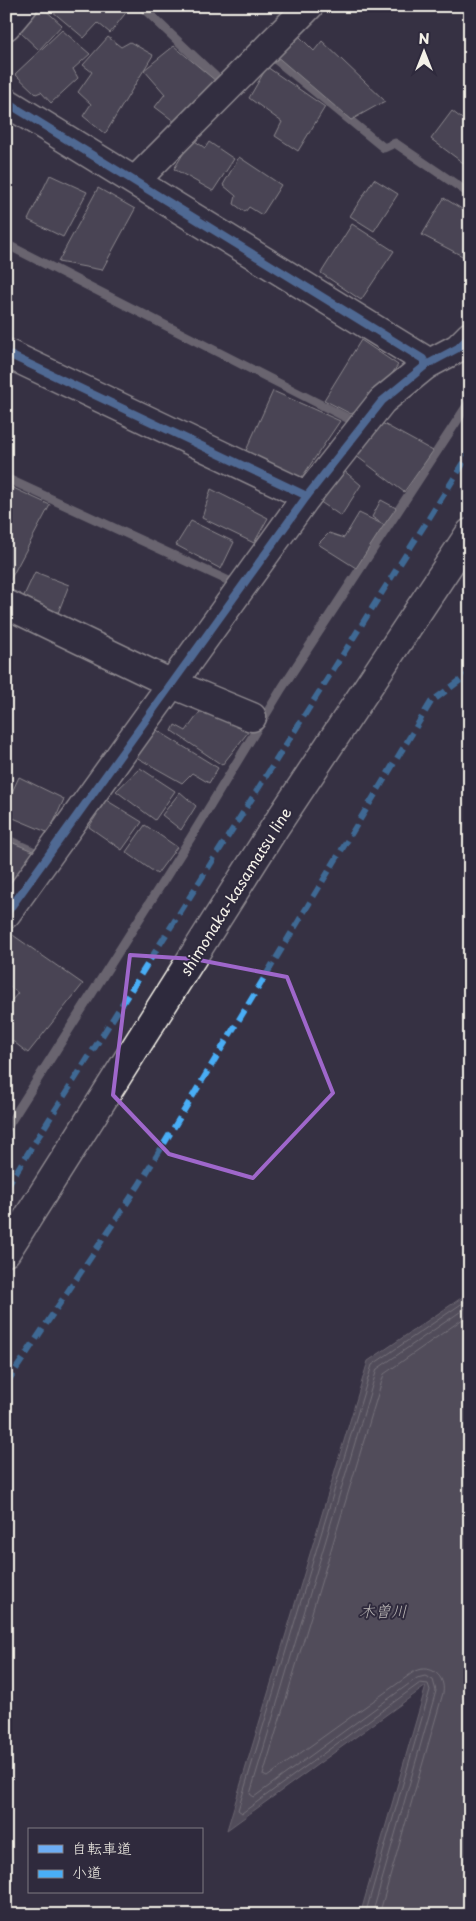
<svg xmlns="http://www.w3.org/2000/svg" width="476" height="1921" font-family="'Playpen Sans','Klee One',sans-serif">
<rect width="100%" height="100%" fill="#373244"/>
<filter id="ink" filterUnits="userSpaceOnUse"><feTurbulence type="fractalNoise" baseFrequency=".02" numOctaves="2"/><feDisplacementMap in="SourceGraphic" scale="10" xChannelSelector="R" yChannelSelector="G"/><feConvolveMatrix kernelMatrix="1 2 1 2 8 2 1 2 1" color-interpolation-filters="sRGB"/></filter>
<g filter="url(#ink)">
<polygon fill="#726e77" stroke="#a6a2a4" points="470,1292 470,1915 360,1915 426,1686 227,1830 368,1361"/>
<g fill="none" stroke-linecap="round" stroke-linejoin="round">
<g stroke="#c0bdbb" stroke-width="1">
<polyline points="365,1915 430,1690 428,1684 420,1683 242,1813 238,1810 372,1365 470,1298"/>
<polyline points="372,1915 436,1691 433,1680 425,1676 417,1678 254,1797 250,1794 377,1369 470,1305"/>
<path d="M379 1915 443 1693C446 1676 431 1664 415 1671L267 1777 263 1775 384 1374 470 1314"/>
</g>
<g stroke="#a6a2a4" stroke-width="9">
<polyline points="141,6 219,80"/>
<polyline points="275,59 384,148 395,143 470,194"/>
<polyline points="6,244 351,420"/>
<polyline points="6,478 229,581"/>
<polyline points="6,839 35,852"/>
<polyline points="6,1129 190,839 282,688 470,401"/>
</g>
</g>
<g fill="#5f5c67" stroke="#f4f1e8">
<polygon points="46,6 123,6 128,10 110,33 98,23 84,38"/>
<polygon points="42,7 62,25 39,50 20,32"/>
<polygon points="62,30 90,54 73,69 78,78 51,103 41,92 36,94 15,74"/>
<polygon points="296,33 314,51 322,41 385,101 351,120 274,54"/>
<polygon points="108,37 121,47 130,42 153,55 105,134 83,116 91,104 78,92 92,72 83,65"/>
<polygon points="174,46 217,82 175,122 155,107 165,94 144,70"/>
<polygon points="267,67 325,107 298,151 275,136 282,122 249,98"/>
<polygon points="452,111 470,125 470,168 431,139"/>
<polygon points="192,139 205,148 209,142 234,159 213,191 174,169"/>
<polygon points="239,157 281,185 262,215 249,207 245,212 234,204 236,196 223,185"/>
<polygon points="50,175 87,192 63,237 28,220"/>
<polygon points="374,179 398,194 374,231 350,216"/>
<polygon points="98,188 135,209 102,270 58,262"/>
<polygon points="444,198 470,214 470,260 422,235"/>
<polygon points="352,224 394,251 361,300 321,273"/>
<polygon points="361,340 398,365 371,404 351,414 324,400"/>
<polygon points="273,391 340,421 302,477 244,455"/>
<polygon points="380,422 433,451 404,492 355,455"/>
<polygon points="342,469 361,485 341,516 319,501"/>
<polygon points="9,486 50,505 8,584 6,492"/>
<polygon points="211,489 268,518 254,543 202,518"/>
<polygon points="381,500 396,508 384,525 372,517"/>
<polygon points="359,513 384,525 356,568 318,544 329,533 344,538"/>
<polygon points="191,521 234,542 221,569 176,545"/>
<polygon points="35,572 69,585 56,618 21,602"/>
<polygon points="202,709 249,731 222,765 172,731 175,725 186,731"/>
<polygon points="155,729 218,768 209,783 192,773 182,783 136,757"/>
<polygon points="140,768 175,791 155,820 116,791"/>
<polygon points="19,777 64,799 49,833 6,815 6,805"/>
<polygon points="180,792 196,806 181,830 162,815"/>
<polygon points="106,800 142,822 122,850 89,827"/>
<polygon points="145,825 177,847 157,874 126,852"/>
<polygon points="6,840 35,852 9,889 6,888"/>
<polygon points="7,931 83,984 28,1053 6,1036 6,1007 18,993 6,984"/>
</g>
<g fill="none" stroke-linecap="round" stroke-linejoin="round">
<defs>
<g id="minor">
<polyline points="6,26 23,6"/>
<polyline points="6,102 423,359 426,365 458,348 470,336"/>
<polyline points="136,180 309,6"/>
<polyline points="6,353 307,496"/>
<polyline points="6,604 170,683 252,717"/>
<polyline points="6,914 307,496 382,401 426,365"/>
</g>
<polyline id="major" points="6,1252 275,827 470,533"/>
</defs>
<use href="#minor" stroke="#f4f1e8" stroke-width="31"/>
<use href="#major" stroke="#f4f1e8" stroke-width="31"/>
<use href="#minor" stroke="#2f2a3d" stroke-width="28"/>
<use href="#major" stroke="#2f2a3d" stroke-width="28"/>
<g stroke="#49aef6" stroke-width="6" stroke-dasharray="12 6" stroke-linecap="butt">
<polyline points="6,1188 470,453"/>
<polyline points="6,1384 139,1185 431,702 470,673"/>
</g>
<defs>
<g id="cycleway">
<polyline points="6,102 423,359 426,365 458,348 470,336"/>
<polyline points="6,353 307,496"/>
<polyline points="6,914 307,496 382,401 426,365"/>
</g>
</defs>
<use href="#cycleway" stroke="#2f2a3d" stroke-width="11"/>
<use href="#cycleway" stroke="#6dadf4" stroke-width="8"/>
</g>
</g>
<path d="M0 0H476V1921H0ZM130 955 194 959 287 977 333 1093 253 1178 169 1154 113 1095Z" fill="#373244" fill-opacity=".55" fill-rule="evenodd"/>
<path fill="none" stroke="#9f67cb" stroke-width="4" stroke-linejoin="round" d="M130 955 194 959 287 977 333 1093 253 1178 169 1154 113 1095Z"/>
<g text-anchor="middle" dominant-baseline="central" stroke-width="4" stroke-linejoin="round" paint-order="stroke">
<g font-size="15" fill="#f4f1e8" stroke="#2f2a3d">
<text transform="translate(235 891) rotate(-58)">shimonaka-kasamatsu line</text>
</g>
<g font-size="16" font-style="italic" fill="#bab6b5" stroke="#2f2a3d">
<text x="383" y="1610">木曽川</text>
</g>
</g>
<rect width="476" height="1921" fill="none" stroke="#2f2a3d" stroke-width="25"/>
<rect x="12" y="12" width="451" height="1896" fill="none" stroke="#f4f1e8" stroke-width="2" filter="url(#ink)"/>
<rect x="28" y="1828" width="175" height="65" fill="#2f2a3d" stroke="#7e7a81"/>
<rect x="38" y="1845" width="25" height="8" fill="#6dadf4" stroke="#7e7a81"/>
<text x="72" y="1854" font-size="15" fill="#f4f1e8">自転車道</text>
<rect x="38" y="1870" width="25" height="8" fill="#49aef6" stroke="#7e7a81"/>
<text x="72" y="1878" font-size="15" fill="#f4f1e8">小道</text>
<g transform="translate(424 52)" stroke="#2f2a3d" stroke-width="4" paint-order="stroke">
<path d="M0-4L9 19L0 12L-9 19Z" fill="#f4f1e8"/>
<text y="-8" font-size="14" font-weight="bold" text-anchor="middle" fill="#f4f1e8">N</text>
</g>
</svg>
